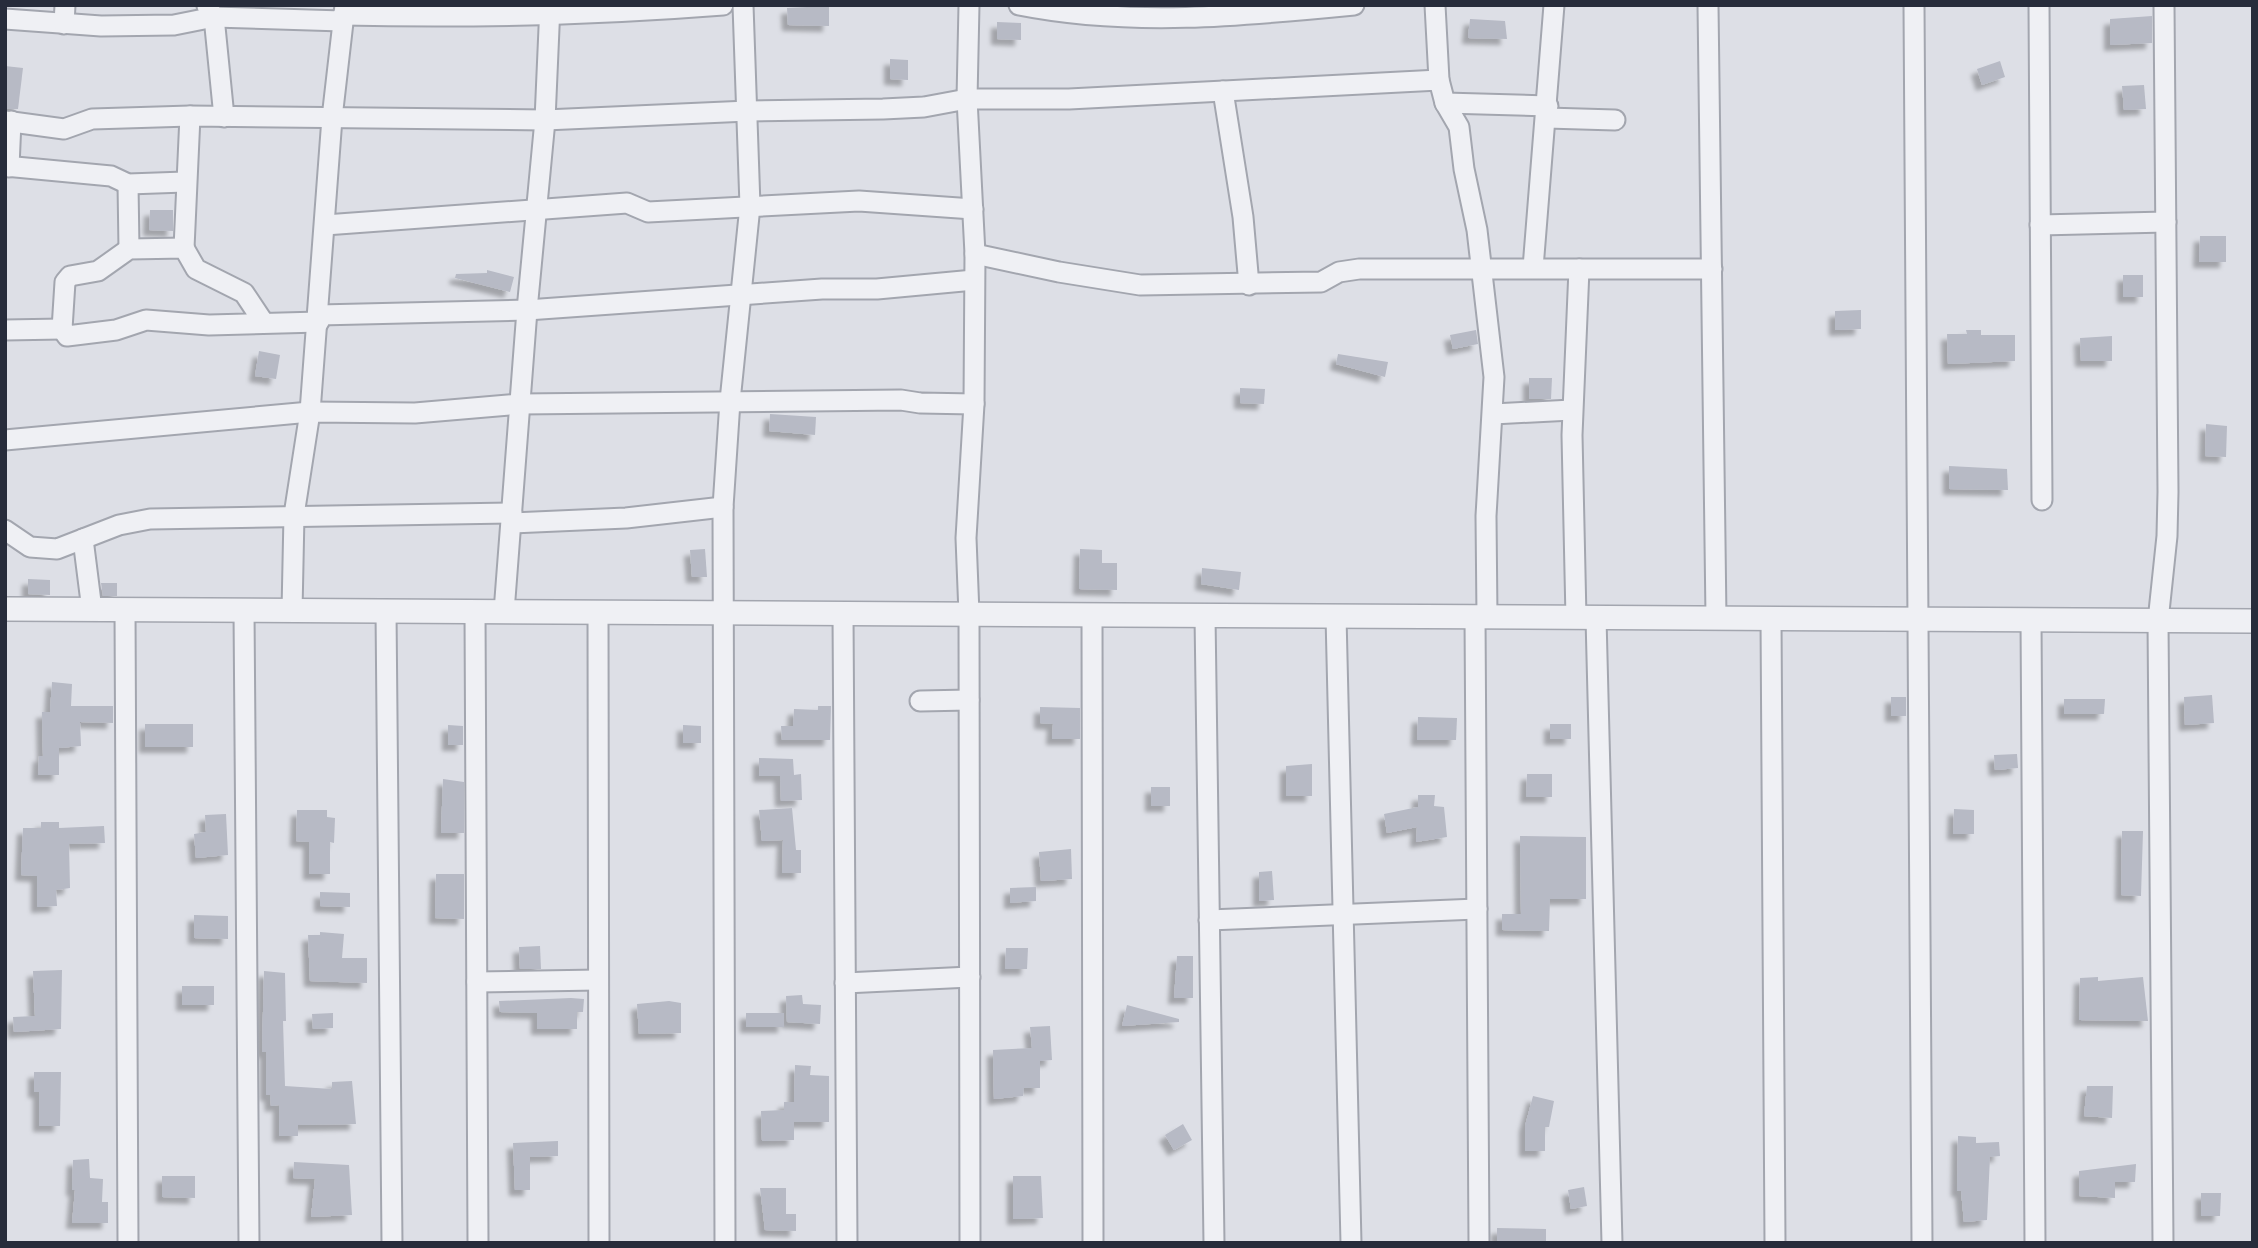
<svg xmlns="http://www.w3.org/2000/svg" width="2258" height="1248" font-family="'DM Sans',sans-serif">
<defs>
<filter id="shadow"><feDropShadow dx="-6" dy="6" stdDeviation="2" flood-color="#0004"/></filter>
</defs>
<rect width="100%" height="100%" fill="#dddfe6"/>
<g fill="#b7bac5" filter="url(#shadow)">
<polygon points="807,7 829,7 829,26 788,25 787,8"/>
<polygon points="2152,16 2152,43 2110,45 2110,19"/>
<polygon points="1470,19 1505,21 1507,39 1468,38"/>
<polygon points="997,22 1021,23 1021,40 997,39"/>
<polygon points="890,59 908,60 908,80 890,79"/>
<polygon points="2000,61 2005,77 1982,85 1977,69"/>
<polygon points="5,66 23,68 18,109 5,109"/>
<polygon points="2144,85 2146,109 2124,110 2122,86"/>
<polygon points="150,210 173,210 173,231 149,230"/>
<polygon points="2200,236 2226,236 2226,262 2199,262"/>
<polygon points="487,270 514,277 510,292 455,278 456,274 487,273"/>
<rect x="2123" y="275" width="20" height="22"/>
<polygon points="1861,310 1861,329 1835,330 1835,311"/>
<polygon points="1476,330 1478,344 1453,349 1450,335"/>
<polygon points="1966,330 1981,330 1981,335 2015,335 2015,361 1948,364 1947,334 1967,334"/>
<polygon points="2112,336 2112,361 2081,361 2080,338"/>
<polygon points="259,351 280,355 276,379 255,376"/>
<polygon points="1338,354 1388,362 1385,377 1336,364"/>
<polygon points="1529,378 1552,378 1551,399 1529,399"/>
<polygon points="1240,388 1265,389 1264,404 1240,403"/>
<polygon points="770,414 816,417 815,435 769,431"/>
<polygon points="2206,424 2227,426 2226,457 2205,456"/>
<polygon points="1949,466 2007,469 2008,490 1949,489"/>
<polygon points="705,549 707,577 692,577 690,550"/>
<polygon points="1080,549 1102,550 1102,563 1117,563 1117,590 1079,589"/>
<polygon points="1202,568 1241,572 1239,590 1201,584"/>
<polygon points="28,579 50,580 50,595 28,594"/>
<polygon points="101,583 117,583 117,596 103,596"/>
<polygon points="52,682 72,684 71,706 113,706 113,723 80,722 81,746 59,748 59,775 38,775 39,756 43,756 42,712 50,712"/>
<polygon points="2212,695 2214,723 2185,725 2184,697"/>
<rect x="1891" y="697" width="15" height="19"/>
<polygon points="2064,699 2105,699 2104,714 2064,714"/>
<polygon points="818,706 831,706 830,740 782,740 781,726 793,726 794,709 818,710"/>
<polygon points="1040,707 1080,708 1080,739 1052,739 1053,724 1040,723"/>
<polygon points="1418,717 1457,718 1456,740 1417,740"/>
<rect x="145" y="724" width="48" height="23"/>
<rect x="1550" y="724" width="21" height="15"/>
<polygon points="448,725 463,726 463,745 448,745"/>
<polygon points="683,725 701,726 701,743 683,743"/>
<polygon points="2017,754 2018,768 1995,770 1994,755"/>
<polygon points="759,758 793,759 794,775 801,774 802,800 781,801 780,776 759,776"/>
<polygon points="1312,764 1312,796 1286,796 1286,766"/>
<polygon points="1527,774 1552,774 1552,797 1526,797"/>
<polygon points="443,779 464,782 464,833 441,833"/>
<rect x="1151" y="787" width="19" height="19"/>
<polygon points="1418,795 1435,795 1434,806 1444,807 1447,837 1416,842 1417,827 1387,833 1384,814 1418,807"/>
<polygon points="792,808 796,850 801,850 801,873 782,873 783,840 762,841 759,810"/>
<polygon points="1954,809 1974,810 1974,834 1953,834"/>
<polygon points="297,810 327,810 327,817 335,818 334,843 330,842 330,874 309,874 309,842 296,841"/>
<polygon points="226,814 228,855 196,858 194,834 206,832 205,815"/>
<polygon points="41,822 59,822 59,828 104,826 105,843 69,844 70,888 56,890 57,906 37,907 37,876 21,875 23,828 41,828"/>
<polygon points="2122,831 2143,831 2141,896 2121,895"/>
<polygon points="1520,836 1586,837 1586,899 1550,899 1549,931 1502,930 1502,914 1521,914"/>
<polygon points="1071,849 1072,879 1041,881 1039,852"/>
<polygon points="1272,871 1274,900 1259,901 1259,872"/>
<polygon points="436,874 464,874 464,919 435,918"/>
<polygon points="1036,887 1036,901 1010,903 1010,888"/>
<polygon points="320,892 350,893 350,907 320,906"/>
<polygon points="194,915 228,916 228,939 194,938"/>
<polygon points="320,932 344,934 342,958 367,958 367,983 310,981 308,935 320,935"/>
<polygon points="540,946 541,969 520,969 519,947"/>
<polygon points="1006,948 1028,948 1027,969 1005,969"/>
<polygon points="1177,956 1193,956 1193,998 1174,998"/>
<polygon points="62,970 61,1029 14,1032 13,1017 35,1016 33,971"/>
<polygon points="264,971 285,973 286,1021 283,1021 285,1086 332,1089 332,1082 352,1081 356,1124 298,1125 298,1136 279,1136 279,1105 271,1106 270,1095 266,1095 266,1052 262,1052"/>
<polygon points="2098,977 2098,981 2143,977 2148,1021 2079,1020 2080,978"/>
<rect x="182" y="986" width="32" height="19"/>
<polygon points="802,995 803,1004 821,1005 820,1024 787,1022 786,996"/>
<polygon points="571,998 584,999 583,1012 577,1012 577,1029 537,1029 537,1013 500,1012 499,1001"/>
<polygon points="669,1001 681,1003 681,1033 639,1034 637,1004"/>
<polygon points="1127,1005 1179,1019 1179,1022 1122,1026"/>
<polygon points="333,1013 333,1028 313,1029 312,1014"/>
<rect x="746" y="1013" width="38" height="14"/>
<polygon points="1050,1026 1052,1060 1040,1061 1040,1088 1024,1088 1023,1096 994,1099 993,1050 1032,1048 1030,1027"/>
<polygon points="795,1065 811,1066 810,1075 829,1076 829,1122 794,1122 794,1140 762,1141 761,1111 784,1110 784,1102 794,1102"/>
<polygon points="34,1072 61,1072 60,1126 39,1126 39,1092 34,1092"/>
<polygon points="2087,1086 2113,1086 2112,1118 2084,1116"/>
<polygon points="1533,1096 1554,1101 1549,1127 1545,1127 1545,1151 1525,1151 1525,1126"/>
<polygon points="1183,1124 1192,1140 1174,1150 1165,1135"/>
<polygon points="1958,1136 1976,1137 1976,1143 1999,1142 2000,1156 1990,1157 1987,1220 1964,1222 1961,1191 1957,1191"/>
<polygon points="558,1141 558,1156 530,1157 530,1190 515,1190 513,1143"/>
<polygon points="89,1159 90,1178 103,1179 102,1202 108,1202 108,1223 72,1223 75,1190 72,1190 73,1160"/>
<polygon points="294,1162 349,1165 352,1215 311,1217 315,1179 293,1178"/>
<polygon points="2136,1164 2135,1182 2115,1182 2115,1198 2079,1196 2079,1171"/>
<polygon points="162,1176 195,1176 195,1198 162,1197"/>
<polygon points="1013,1176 1041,1176 1043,1218 1013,1219"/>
<polygon points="1584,1187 1587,1206 1571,1209 1568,1190"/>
<polygon points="760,1188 786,1188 786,1214 796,1214 796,1231 765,1230"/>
<polygon points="2201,1193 2221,1193 2220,1216 2201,1216"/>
<polygon points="1497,1228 1546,1229 1546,1243 1497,1243"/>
</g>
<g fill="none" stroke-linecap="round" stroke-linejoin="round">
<defs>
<g id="minor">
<polyline points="969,5 967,99 975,254 974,404 966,538 969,614 970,1243"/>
<path d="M1019 5C1130 27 1242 16 1354 5"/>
<polyline points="1435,5 1439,80"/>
<polyline points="1708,5 1716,618"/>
<polyline points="1914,5 1922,1243"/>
<polyline points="2039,5 2042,500"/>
<polyline points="207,6 214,17 224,117"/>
<path d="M343 15C470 18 596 15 723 5"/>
<polyline points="5,19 101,26 174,25 214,17 342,21"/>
<polyline points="64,24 65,5"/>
<polyline points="1223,91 1243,217 1249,285"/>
<polyline points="1445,103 1459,127 1464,169 1477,230 1494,377 1486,516 1487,617"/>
<polyline points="1547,118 1615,120"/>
<polyline points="5,121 64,129 92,119 190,116 545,120 748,111 883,109 924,107 967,99 1069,99 1439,80 1445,103 1548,106"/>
<polyline points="5,166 111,176 128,184 185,182"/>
<polyline points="9,167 11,121"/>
<polyline points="128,184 129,249"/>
<polyline points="325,225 627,203 648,212 859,201 973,209"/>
<polyline points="2040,225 2166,222"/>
<polyline points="184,248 190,116"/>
<polyline points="975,254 1059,272 1140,285 1321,282 1339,272 1359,269 1712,269"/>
<polyline points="1533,268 1554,5"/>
<polyline points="319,315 527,310 822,289 877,289 974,280"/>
<polyline points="264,323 244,293 196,269 184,248 129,249 98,271 70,276 65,282 62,329 67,336 116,330 146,320 209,325 319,322"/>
<polyline points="5,330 62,329"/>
<polyline points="1493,414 1572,410"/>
<polyline points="5,440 310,412 415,413 520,404 901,400 920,403 974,404"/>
<polyline points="512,523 626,518 723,507"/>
<polyline points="5,530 30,547 57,549 119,525 150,519 512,513"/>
<polyline points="83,539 92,610"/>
<polyline points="125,610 128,1243"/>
<polyline points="244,611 249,1243"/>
<polyline points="292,611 294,515 310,412 332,118 345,5"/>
<polyline points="386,611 392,1243"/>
<polyline points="475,612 478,1243"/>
<polyline points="504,612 527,310 545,120 550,5"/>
<polyline points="598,613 599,1243"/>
<polyline points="843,614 847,1243"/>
<polyline points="1092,615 1093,1243"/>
<polyline points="1205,616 1214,1243"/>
<polyline points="1336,616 1351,1243"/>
<polyline points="1475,617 1479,1243"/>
<polyline points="1576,618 1572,435 1579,269"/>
<polyline points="1596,618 1612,1243"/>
<polyline points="1771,619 1775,1243"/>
<polyline points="2031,620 2035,1243"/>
<polyline points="920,701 969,700"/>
<polyline points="1209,920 1477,909"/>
<polyline points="477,982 598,980"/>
<polyline points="845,983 970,977"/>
<polyline points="725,1243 723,507 730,401 750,206 743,5"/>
<polyline points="2163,1243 2158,621 2167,536 2168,492 2164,5"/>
</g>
<polyline id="tertiary" points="5,609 2253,621"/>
</defs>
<use href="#minor" stroke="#a3a6af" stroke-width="23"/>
<use href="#tertiary" stroke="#a3a6af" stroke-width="26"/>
<use href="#minor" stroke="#eff0f4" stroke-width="19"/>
<use href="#tertiary" stroke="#eff0f4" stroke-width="23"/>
</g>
<rect width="2258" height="1248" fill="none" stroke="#272c3b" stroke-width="14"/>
</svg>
